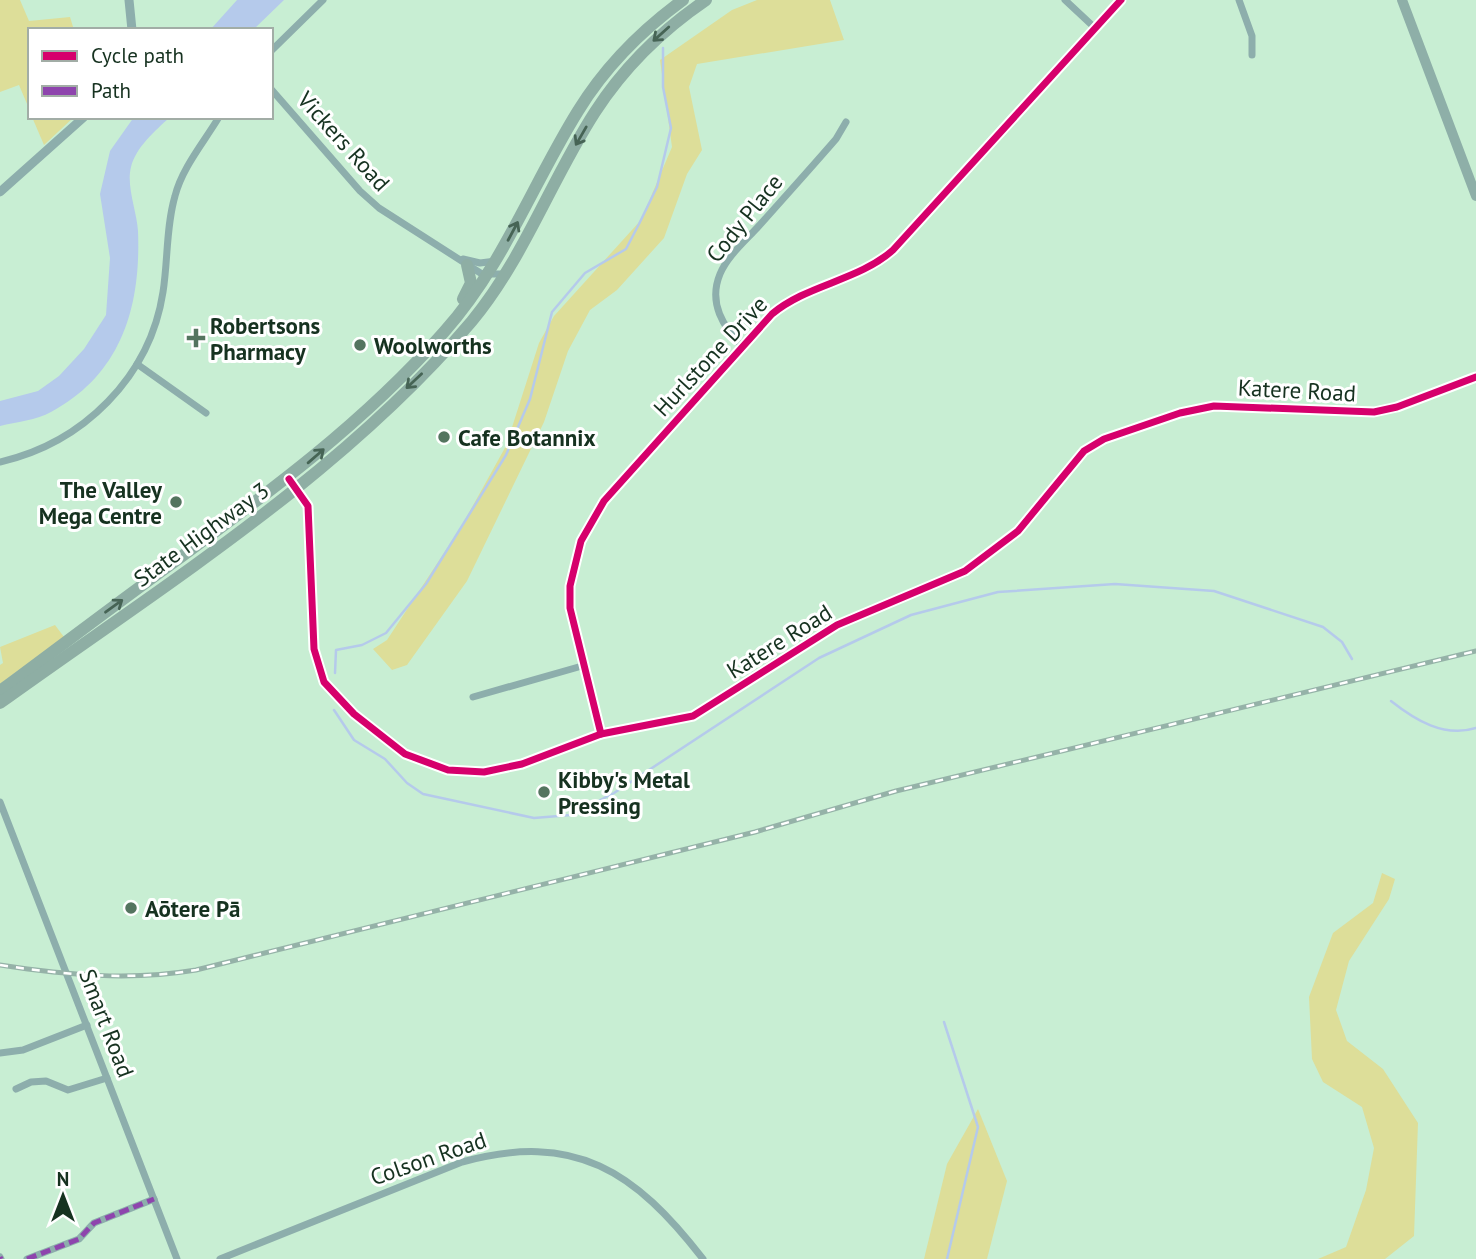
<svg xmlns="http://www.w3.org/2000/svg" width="1476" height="1259" font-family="'PT Sans',sans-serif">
<rect width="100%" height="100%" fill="#c8eed3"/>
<g fill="#ddde99">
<polygon points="0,0 20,0 29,21 70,17 74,30 30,30 30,111 19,85 0,92"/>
<polygon points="757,0 830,0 844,40 697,64 689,87 702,150 687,174 664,238 617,290 590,310 568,351 544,422 467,581 407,665 392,670 373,649 387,640 461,527 506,446 539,343 554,316 641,220 672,147 660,60 732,10"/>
<polygon points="32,117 74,117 44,145"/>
<polygon points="55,625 64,637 0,684 0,665 3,663 0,647"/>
<polygon points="1382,873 1395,879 1389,899 1349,961 1336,1010 1347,1041 1383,1069 1418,1123 1414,1236 1385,1259 1318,1259 1346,1247 1366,1190 1374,1148 1362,1107 1323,1082 1312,1059 1309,997 1333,933 1373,903"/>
<polygon points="978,1109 1007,1181 987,1259 924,1259 947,1164"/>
</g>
<g fill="#b5caeb">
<polygon points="237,0 284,0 253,30 210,30"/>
<path d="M134 117H170C155 131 136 147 131 167 126 186 137 212 138 231 141 306 122 374 51 412 37 420 16 422 0 426V401L38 391 59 376 84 349 106 315 110 258 100 194 110 151Z"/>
</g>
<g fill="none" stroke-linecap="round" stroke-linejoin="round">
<g stroke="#b5caeb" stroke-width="2.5">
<polyline points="335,673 336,650 362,645 386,633 426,584 506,455 530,399 552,312 585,273 626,249 639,224 657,187 671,128 663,87 663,48"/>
<path d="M1391 701C1415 720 1444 738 1476 728"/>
<polyline points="334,710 354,740 385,759 407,783 423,794 534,818 571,815 614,793 819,658 911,615 998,592 1115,584 1214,591 1323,627 1342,642 1352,659"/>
<polyline points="944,1022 978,1127 947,1259"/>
</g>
<g stroke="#8daeac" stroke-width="7">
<polyline points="1065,0 1095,28"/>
<polyline points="1239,0 1252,36 1252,55"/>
<polyline points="271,51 323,0"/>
<polyline points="271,89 360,191 379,208 482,274 505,274"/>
<polyline points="463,259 480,263 496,261"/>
<path d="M743 347C723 327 708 303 720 274 727 257 744 242 757 228 783 199 810 169 836 139L846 122"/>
<polyline points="137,364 206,413"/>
<path d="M0 462C83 443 150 377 163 292 168 260 166 227 175 196 182 168 204 142 219 117"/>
<polyline points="289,479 308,506 314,649 324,682 354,714 405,754 448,770 484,772 522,764 601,734 693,716 837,625 965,571 1018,531 1084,451 1104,439 1180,413 1214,406 1374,412 1397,407 1476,377"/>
<polyline points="473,697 582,666"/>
<path d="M601 734 570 608V586L581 541 604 501 772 314C808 284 858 281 893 250L1121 0"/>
<polyline points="0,802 177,1259"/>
<polyline points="0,1053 23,1050 87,1025"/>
<polyline points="16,1089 31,1082 46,1081 68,1090 107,1078"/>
<polyline points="0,1257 1,1259"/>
<polyline points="27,1259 79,1239 94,1223 154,1199"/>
<path d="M220 1259 462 1162C575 1131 635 1171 703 1259"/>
</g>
<g stroke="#8daeac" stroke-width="9">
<polyline points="129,0 132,30"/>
<polyline points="0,192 84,117"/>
</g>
<polyline stroke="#8eafa8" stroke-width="10" points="1402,0 1476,196"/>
<g stroke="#8eaea4" stroke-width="12">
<polyline points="463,299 471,283 467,265"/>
<path d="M0 691C57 649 113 606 170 565 267 494 364 423 444 332 503 266 532 185 578 111 605 67 642 30 683 0"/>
<path d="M0 703C161 587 343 474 472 321 524 258 551 180 595 112 624 67 662 30 706 0"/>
</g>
<defs>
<path id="rail" d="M0 965C66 975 130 981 196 970L755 832 896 791 1476 651"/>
</defs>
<use href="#rail" stroke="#95b2a8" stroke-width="5"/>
<use href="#rail" stroke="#fff" stroke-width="2.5" stroke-dasharray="8" stroke-linecap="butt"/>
<g stroke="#8e44ad" stroke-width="5" stroke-dasharray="10 5" stroke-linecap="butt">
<polyline points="0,1257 1,1259"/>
<polyline points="27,1259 79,1239 94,1223 154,1199"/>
</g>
<defs>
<g id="cycleway">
<polyline points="289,479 308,506 314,649 324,682 354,714 405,754 448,770 484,772 522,764 601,734 693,716 837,625 965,571 1018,531 1084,451 1104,439 1180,413 1214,406 1374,412 1397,407 1476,377"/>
<path d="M601 734 570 608V586L581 541 604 501 772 314C808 284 858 281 893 250L1121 0"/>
</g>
</defs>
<use href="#cycleway" stroke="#fff" stroke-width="11"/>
<use href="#cycleway" stroke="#d6006c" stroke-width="7"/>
</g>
<defs><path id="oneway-shaft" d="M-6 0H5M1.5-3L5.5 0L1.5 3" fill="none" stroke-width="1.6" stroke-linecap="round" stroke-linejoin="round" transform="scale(1.75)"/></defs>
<g stroke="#466455">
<use href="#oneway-shaft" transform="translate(661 34) rotate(138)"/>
<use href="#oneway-shaft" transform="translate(581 136) rotate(120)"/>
<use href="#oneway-shaft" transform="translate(513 231) rotate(-62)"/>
<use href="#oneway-shaft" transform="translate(414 381) rotate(137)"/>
<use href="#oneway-shaft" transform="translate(316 456) rotate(-41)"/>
<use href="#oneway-shaft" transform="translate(114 606) rotate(-36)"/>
</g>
<g fill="#54745f" stroke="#fff" stroke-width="2.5">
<path d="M192.5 327.5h7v7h7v7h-7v7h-7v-7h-7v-7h7z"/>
<circle cx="360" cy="345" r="7"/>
<circle cx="444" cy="437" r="7"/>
<circle cx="176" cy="502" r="7"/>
<circle cx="544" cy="792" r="7"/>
<circle cx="131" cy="908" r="7"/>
</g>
<g text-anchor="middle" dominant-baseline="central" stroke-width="6" stroke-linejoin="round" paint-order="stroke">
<g font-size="23" fill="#163220" stroke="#fff">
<text transform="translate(344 141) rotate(48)">Vickers Road</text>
<text transform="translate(744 218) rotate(-51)">Cody Place</text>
<text transform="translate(710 356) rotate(-47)">Hurlstone Drive</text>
<text transform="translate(1297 390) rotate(3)">Katere Road</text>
<text transform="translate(201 534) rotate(-36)">State Highway 3</text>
<text transform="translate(779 641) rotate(-32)">Katere Road</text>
<text transform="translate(107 1023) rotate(69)">Smart Road</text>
<text transform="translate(428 1158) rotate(-19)">Colson Road</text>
</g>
<g font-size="23" font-weight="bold" fill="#163220" stroke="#fff" text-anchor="start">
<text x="210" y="325">Robertsons<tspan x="210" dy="26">Pharmacy</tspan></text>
<text x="374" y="345">Woolworths</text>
<text x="458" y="437">Cafe Botannix</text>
<text x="162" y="489" text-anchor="end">The Valley<tspan x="162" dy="26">Mega Centre</tspan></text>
<text x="558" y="779">Kibby's Metal<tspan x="558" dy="26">Pressing</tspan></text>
<text x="145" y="908">Aōtere Pā</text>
</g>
</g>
<rect x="28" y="28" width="245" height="91" fill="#ffffff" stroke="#a2ada6" stroke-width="2"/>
<rect x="42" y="51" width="35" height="10" fill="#d6006c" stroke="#a2ada6" stroke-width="2"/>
<text x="91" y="63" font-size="21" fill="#163220">Cycle path</text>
<rect x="42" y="86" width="35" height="10" fill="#8e44ad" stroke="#a2ada6" stroke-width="2"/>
<text x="91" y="98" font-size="21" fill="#163220">Path</text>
<g transform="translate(63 1196)" stroke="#ffffff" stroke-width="5" paint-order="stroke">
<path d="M0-5L12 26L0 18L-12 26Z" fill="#163220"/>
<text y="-10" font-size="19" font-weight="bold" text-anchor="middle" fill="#163220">N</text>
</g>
</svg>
